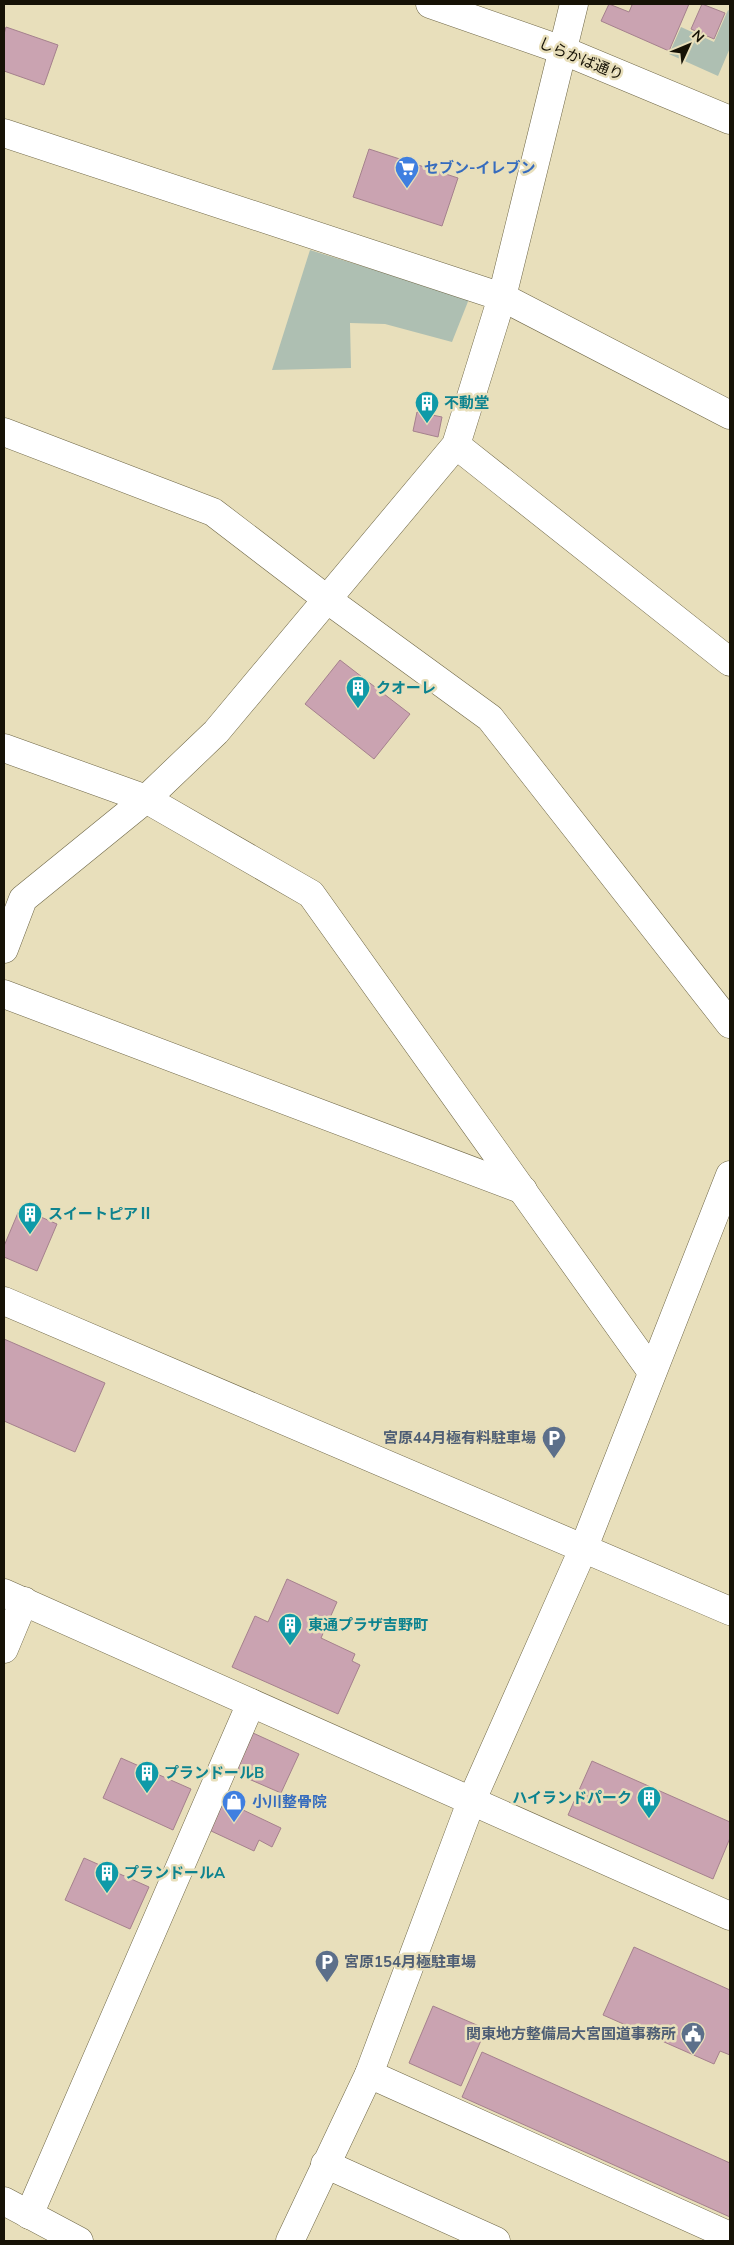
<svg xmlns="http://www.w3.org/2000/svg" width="734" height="2245" font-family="'Nunito Sans','Noto Sans JP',sans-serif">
<rect width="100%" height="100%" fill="#e8dfbb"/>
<g fill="#aebfb2">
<polygon points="728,10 730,11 730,48 718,76 669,54 681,27 714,42"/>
<polygon points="310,250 469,299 452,342 385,324 350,323 351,368 272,370"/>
</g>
<g fill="#caa3b1" stroke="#a5818d">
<polygon points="609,4 629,12 632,5 629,4 689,4 669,51 601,21"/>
<polygon points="702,4 725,13 714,39 691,29"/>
<polygon points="6,27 58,45 44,85 4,71 4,34"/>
<polygon points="369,149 458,178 442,226 353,197"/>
<polygon points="417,412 442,417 438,437 413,431"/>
<polygon points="340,660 410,714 374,759 305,704"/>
<polygon points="20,1208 57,1224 37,1271 4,1257 4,1246"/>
<polygon points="4,1339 105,1383 75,1452 4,1421"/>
<polygon points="287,1579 337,1602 321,1638 355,1654 352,1661 360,1665 338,1714 232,1667 255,1616 268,1622"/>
<polygon points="253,1733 299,1754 281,1793 235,1773"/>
<polygon points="121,1758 191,1789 173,1830 103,1798"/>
<polygon points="592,1761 730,1822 730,1838 713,1879 568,1815"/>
<polygon points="222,1800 281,1828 272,1847 259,1840 254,1851 209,1830"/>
<polygon points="84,1858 149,1887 130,1929 65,1900"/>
<polygon points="634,1947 730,1990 730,2055 720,2051 714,2064 603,2015"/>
<polygon points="433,2006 486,2029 461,2086 409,2063"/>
<polygon points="482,2052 730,2163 730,2217 462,2097"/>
</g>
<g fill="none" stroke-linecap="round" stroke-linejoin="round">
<defs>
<g id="minor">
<polyline points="4,133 502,297 730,415"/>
<polyline points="4,432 213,512 328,600 490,718 730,1024"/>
<polyline points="456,445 730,662"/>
<polyline points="4,748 146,799 311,894 652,1372"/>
<polyline points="4,949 23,899 146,799 216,732 456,445 502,297 574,4"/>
<polyline points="4,994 523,1190"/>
<polyline points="4,1593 730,1916"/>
<polyline points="4,1649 24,1601"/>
<polyline points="369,2074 730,2236"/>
<polyline points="325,2164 496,2241"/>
<polyline points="29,2215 251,1703"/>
<polyline points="290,2241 369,2074 471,1802 584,1547 730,1175"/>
</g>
<g id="tertiary">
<polyline points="430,4 562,50 730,120"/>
<polyline points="4,1301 730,1611"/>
<polyline points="4,2201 79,2241"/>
</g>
</defs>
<use href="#minor" stroke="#6f6747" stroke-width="29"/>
<use href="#tertiary" stroke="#6f6747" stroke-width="29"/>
<use href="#minor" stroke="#fff" stroke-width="28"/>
<use href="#tertiary" stroke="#fff" stroke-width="28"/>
</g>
<defs>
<symbol id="supermarket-pin" viewBox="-11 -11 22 30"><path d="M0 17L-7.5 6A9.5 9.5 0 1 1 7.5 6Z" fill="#3f7fe0" stroke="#e8dfbb"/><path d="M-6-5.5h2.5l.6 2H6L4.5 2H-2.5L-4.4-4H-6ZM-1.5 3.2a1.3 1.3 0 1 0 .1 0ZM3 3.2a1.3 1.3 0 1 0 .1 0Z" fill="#fff"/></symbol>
<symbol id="building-pin" viewBox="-11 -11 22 30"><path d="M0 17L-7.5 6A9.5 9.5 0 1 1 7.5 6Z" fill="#0f9aa8" stroke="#e8dfbb"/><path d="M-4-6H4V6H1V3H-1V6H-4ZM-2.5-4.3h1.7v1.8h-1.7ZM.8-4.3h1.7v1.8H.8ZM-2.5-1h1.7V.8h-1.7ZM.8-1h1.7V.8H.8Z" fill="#fff"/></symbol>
<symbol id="parking-pin" viewBox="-11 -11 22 30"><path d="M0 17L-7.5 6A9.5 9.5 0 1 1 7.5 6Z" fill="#5c6f8a" stroke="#e8dfbb"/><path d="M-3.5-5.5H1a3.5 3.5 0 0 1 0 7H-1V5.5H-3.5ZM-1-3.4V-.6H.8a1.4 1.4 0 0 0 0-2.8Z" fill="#fff"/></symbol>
<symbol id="shop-pin" viewBox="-11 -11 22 30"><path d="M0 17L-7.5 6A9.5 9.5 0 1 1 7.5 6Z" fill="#3f7fe0" stroke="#e8dfbb"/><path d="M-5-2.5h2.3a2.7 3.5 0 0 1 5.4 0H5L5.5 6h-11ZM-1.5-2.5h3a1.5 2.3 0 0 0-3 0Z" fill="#fff"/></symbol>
<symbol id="civic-pin" viewBox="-11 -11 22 30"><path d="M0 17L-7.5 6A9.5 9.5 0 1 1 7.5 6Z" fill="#5c6f8a" stroke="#e8dfbb"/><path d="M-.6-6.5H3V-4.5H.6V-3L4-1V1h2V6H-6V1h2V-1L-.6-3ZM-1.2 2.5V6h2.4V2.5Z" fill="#fff"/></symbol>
</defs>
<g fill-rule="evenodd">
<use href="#supermarket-pin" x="393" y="154" width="28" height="38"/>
<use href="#building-pin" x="413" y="389" width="28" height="38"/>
<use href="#building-pin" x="344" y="674" width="28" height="38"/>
<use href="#building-pin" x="16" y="1200" width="28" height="38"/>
<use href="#parking-pin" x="540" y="1424" width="28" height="38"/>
<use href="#building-pin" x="276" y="1611" width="28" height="38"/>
<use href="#building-pin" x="133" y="1759" width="28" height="38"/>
<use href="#building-pin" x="635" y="1784" width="28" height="38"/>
<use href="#shop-pin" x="220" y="1788" width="28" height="38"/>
<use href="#building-pin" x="93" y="1859" width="28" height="38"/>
<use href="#parking-pin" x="313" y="1948" width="28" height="38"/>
<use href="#civic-pin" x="679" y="2020" width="28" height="38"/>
</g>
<g text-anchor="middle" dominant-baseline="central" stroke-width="5" stroke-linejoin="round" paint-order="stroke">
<g font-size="15" fill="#161206" stroke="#e8dfbb">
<text transform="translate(581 59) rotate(22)">しらかば通り</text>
</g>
<g font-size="15" font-weight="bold" fill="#366cbe" stroke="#e8dfbb" text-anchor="start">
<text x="424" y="168">セブン-イレブン</text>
<text x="252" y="1802">小川整骨院</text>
</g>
<g font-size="15" font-weight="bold" fill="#0d838f" stroke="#e8dfbb" text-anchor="start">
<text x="444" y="403">不動堂</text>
<text x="376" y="688">クオーレ</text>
<text x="48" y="1214">スイートピアⅡ</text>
<text x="308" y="1625">東通プラザ吉野町</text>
<text x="164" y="1773">プランドールB</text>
<text x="632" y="1798" text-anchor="end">ハイランドパーク</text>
<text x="124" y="1873">プランドールA</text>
</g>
<g font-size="15" font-weight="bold" fill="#4e5e75" stroke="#e8dfbb" text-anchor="end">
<text x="536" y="1438">宮原44月極有料駐車場</text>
<text x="344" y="1962" text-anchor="start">宮原154月極駐車場</text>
<text x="676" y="2034">関東地方整備局大宮国道事務所</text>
</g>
</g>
<rect width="734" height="2245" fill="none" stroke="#161206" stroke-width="10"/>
<g transform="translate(689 45) rotate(46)" stroke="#e8dfbb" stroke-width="4" paint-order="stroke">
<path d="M0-4L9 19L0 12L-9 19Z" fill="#161206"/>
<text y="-8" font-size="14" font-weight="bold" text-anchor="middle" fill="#161206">N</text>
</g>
</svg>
